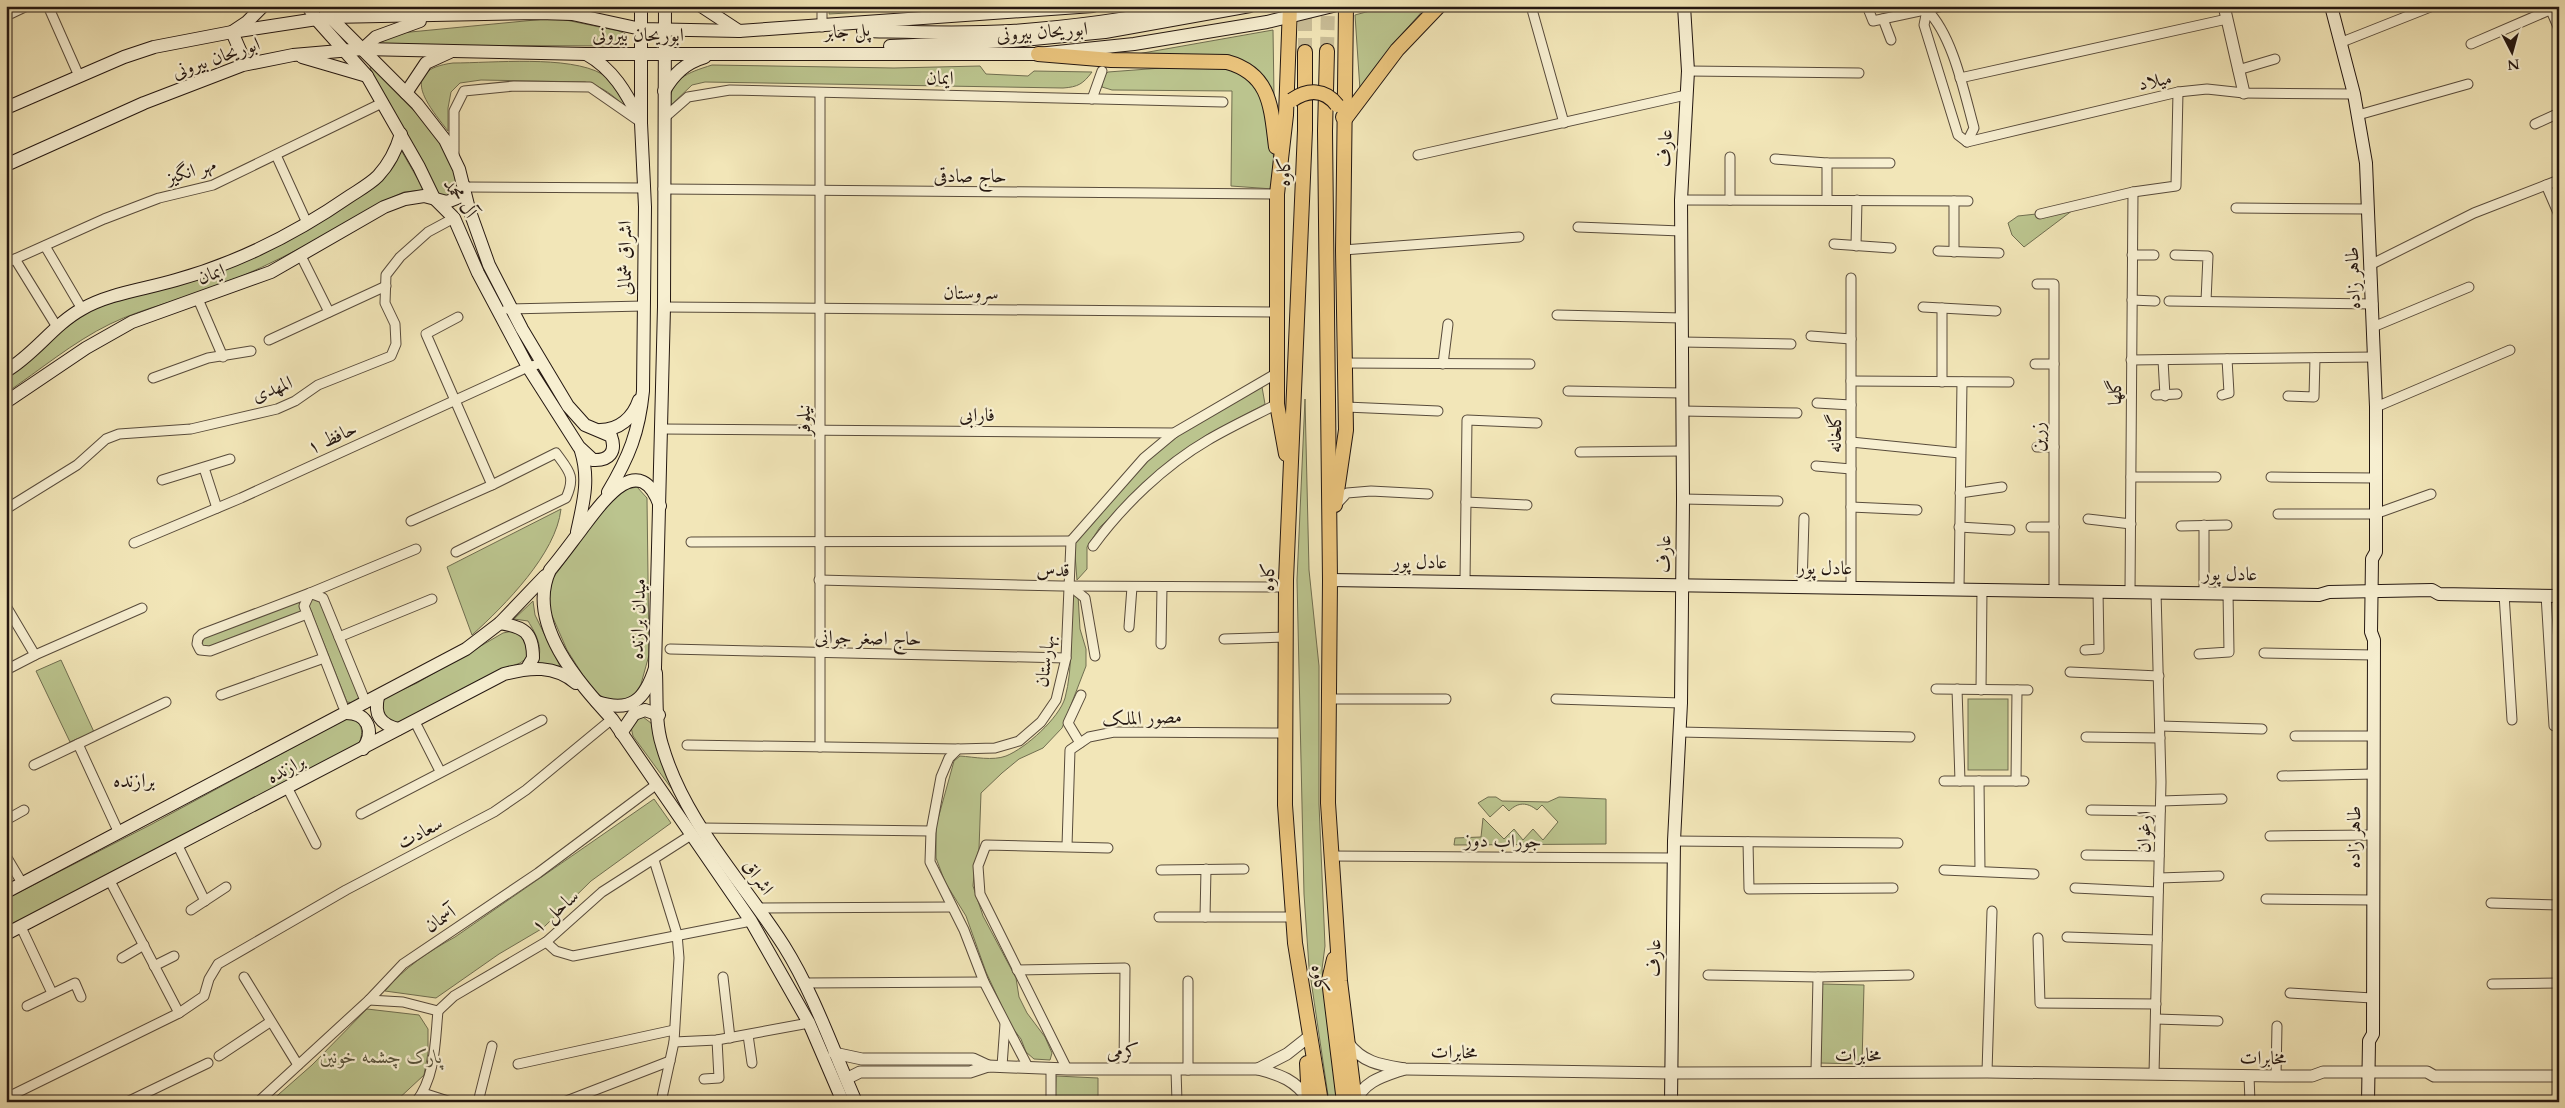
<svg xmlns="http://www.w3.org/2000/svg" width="2565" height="1108" font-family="Cardo,Amiri,serif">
<rect width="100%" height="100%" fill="#f2e6b8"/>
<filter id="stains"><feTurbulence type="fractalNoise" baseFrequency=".004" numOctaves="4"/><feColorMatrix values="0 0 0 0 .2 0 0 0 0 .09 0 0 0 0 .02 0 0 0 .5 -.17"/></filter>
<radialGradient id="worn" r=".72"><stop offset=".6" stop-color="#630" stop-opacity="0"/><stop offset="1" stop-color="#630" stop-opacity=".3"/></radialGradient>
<g fill="#bbc48e" stroke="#706e50">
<polygon points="830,6 978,6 829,14"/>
<polygon points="1388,6 1427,6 1392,45 1360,90 1355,15"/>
<polygon points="556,18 619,31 627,35 627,42 621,46 375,45 400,33"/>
<polygon points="1273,30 1274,95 1266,80 1255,69 1126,56"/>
<path d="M453 63C492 63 569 55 602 74 615 82 620 95 626 108 613 95 603 87 585 82L481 80 460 83 451 92 448 108V131C427 104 398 70 453 63Z"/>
<path d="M712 65 894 68 980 66 986 74 1028 76 1034 71 1092 72C1083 84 1078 87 1063 88L705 82 692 85 669 107C670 78 687 73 712 65Z"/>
<polygon points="370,66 426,123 446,148 461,186 454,193 443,197 436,193 372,76"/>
<path d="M1188 66C1206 67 1230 64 1245 76 1272 96 1276 159 1273 189L1231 186 1232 91 1112 90 1102 87V77L1108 72Z"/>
<path d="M401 150 424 190 404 192 386 200C331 232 277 263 218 286 182 300 145 307 110 324 73 342 40 370 6 393V375L90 309 182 283 381 182 394 166Z"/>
<polygon points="2073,210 2024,247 2012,235 2008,223 2018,216"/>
<polygon points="1262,387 1265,404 1205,436 1143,485 1100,527 1087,547 1087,569 1077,580 1074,542 1145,463 1175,436"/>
<polygon points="1305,399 1309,570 1319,666 1319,804 1325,946 1322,969 1337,1102 1329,1102 1309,967 1304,894 1297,580"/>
<polygon points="637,487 647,498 649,655 641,684 633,697 621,701 606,699 593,691 567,650 550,611 547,595 553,578 606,505 623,490"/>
<path d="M561 509C556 554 505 605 472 635L447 567Z"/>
<path d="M1072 595H1078L1080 629 1086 649V666L1062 728 1043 748 1019 759 1002 773 981 793 979 849 975 864 973 886 983 916 1016 978 1019 997 1027 1013 1045 1037 1052 1053 1050 1060 1034 1059 1026 1052 1021 1039 1011 1026 986 972 966 916 945 882 936 858V826L954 761 960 756C974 757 993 761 1006 756 1026 748 1059 718 1065 698 1073 669 1071 626 1072 595Z"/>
<polygon points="312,598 320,602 359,697 354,703 347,702 309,606"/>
<polygon points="298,600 303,613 205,648 202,645 204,637"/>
<path d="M533 601 535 615 560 666 537 663C544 648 536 634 528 621L514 619Z"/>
<path d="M513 631C525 637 527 644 527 658L520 663 507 668 397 723 386 719 382 709 384 698 417 683 503 633Z"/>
<polygon points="61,660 94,732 70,742 36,671"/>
<rect x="1968" y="699" width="40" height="71"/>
<path d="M351 716C363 725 364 732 358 746L6 929V899L152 824Z"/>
<polygon points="643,717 651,723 677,796 633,736 631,727 635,720"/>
<path d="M1488 797H1496L1502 801 1548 802 1559 797 1606 799V844L1454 845 1455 838 1481 837 1483 818 1504 839 1514 829 1523 840 1533 829 1543 840 1558 822 1542 805 1537 810C1527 802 1518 802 1509 811L1503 805 1490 817 1478 803Z"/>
<path d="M654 799 671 823 591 881 543 928 499 954 436 998 385 991C405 967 428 952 455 937Z"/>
<polygon points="1822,984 1864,985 1862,1064 1820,1063"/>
<polygon points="367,1009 419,1015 428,1029 428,1053 424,1075 395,1102 270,1102 312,1065"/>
<polygon points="1056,1076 1098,1078 1098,1102 1055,1102"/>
</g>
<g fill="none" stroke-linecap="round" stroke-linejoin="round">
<g stroke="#c9bd97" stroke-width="14" stroke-dasharray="14 7" stroke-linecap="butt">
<polyline points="1327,51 1328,6"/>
<polyline points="1305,52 1305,6"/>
</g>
<defs>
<g id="minor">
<polyline points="48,6 79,76"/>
<polyline points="1531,6 1564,123"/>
<polyline points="1867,6 1873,21 1943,6"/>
<polyline points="2549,6 2559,29"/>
<path d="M1927 10C1953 36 1964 92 1974 128L1967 142 1958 135 1924 25Z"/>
<polyline points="6,16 27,6"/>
<polyline points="1883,19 1891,40"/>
<polyline points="822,27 822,6"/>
<polyline points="2342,42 2433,6"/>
<polyline points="2471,44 2559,6"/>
<polyline points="2238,70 2275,59"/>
<polyline points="1688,71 1859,73"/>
<polyline points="1960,78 2227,19"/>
<polyline points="1092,99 1102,71"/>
<polyline points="2358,115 2468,84"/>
<polyline points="664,118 688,97 730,90 1223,102"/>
<polyline points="2535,124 2559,113"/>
<polyline points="1967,142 2178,92 2207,89 2244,93 2354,94"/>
<polyline points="276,155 307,223"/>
<polyline points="1418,155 1686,95"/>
<polyline points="454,156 454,111 464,91 514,86 590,87 639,121"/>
<polyline points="1775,159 1827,163 1890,163"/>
<polyline points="2546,185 2559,215"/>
<polyline points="465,187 644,188"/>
<polyline points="663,189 1277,194"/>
<polyline points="1681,200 1968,201"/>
<polyline points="1730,200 1730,157"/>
<polyline points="1827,200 1827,163"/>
<polyline points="2236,208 2368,209"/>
<polyline points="2040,214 2133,192 2176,186 2178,92"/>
<polyline points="1578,227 1681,231"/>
<polyline points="1834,244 1891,248"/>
<polyline points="45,246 82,309"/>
<polyline points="1856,246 1857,200"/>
<polyline points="1343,250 1519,237"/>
<polyline points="1938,251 1999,253"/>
<polyline points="1954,252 1954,201"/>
<polyline points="2132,255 2154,255"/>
<polyline points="2175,255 2208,256 2206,301"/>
<polyline points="301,256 329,312"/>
<polyline points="15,259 57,327"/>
<polyline points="6,263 104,219 159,198 213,185 382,103"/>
<polyline points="2372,264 2474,213 2559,180"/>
<polyline points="2037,284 2054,284 2054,590"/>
<polyline points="198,299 223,357"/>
<polyline points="2132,300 2155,301"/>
<polyline points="2169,301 2373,304"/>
<polyline points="664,307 1277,312"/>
<polyline points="1923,307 1996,311"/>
<polyline points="1942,308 1942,382"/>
<polyline points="507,309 644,306"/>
<polyline points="1557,315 1682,318"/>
<polyline points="458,317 426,334 492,485"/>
<polyline points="2373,327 2469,287"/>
<polyline points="1811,336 1851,339"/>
<polyline points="269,340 386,286"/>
<polyline points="1682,342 1791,344"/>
<polyline points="2131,360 2374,357"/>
<polyline points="2163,360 2165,396"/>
<polyline points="1344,363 1530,364"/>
<polyline points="1443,364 1448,324"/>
<polyline points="2035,364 2054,364"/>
<polyline points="153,378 208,358 251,351"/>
<polyline points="1851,381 2009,382"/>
<polyline points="1568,391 1682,393"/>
<polyline points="2156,395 2177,394"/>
<polyline points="2222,395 2229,393 2227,359"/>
<polyline points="2288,396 2314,397 2315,358"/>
<polyline points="1817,403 1851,405"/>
<polyline points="1346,407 1438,411"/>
<polyline points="2376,407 2510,350"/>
<polyline points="1682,411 1797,413"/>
<polyline points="661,429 1174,433 1277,373"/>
<polyline points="1851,442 1960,453"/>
<polyline points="2037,447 2054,447"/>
<polyline points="1580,452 1683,451"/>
<polyline points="1816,466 1851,469"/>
<polyline points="204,468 217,508"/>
<polyline points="2131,477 2216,477"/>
<polyline points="2271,477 2375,478"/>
<polyline points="162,480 230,459"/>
<polyline points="1960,493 2002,487"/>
<polyline points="1683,499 1778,501"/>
<polyline points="1466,502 1527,505"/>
<polyline points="1335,506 1347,493 1371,491 1428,494"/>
<polyline points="1851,507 1917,510"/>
<polyline points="6,509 77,465 106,439 119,434 191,429 277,409 295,401 318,385 391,356 396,344 395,324 385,303 386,275 400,257 428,232 454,218"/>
<polyline points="2278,514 2375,514 2431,494"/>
<polyline points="2088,519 2131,524"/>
<path d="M411 521 492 485 556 453C569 471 576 476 566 498L456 552"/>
<polyline points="2204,525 2204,592"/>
<polyline points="2181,526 2227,525"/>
<polyline points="1959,527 2010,530"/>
<polyline points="2031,527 2054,527"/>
<polyline points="691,542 1071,541"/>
<polyline points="134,543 241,498 528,367 542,363"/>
<path d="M1093 546C1123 505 1165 465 1208 440 1230 427 1254 416 1277 404"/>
<polyline points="819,580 1061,586 1286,587"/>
<polyline points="1465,582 1467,420 1537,423"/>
<polyline points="1070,586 1085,598 1095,656"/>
<polyline points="1802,587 1804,518"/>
<polyline points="1851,587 1851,278"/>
<polyline points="1959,589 1962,382"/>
<polyline points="2130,591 2133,192"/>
<polyline points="2504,594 2512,720"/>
<polyline points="2546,595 2554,726"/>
<polyline points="6,606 35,655"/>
<polyline points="307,614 210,651 200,650 197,644 198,638 202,634 310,593 416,549"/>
<polyline points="1129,627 1132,587"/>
<polyline points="339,637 432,599"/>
<polyline points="1224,639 1286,637"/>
<polyline points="1161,644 1162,587"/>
<polyline points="670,649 1066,658"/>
<polyline points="2085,650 2099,649 2098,591"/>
<polyline points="2264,653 2374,655"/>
<polyline points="2199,654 2229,652 2228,593"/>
<polyline points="6,670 35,655 142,608"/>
<polyline points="2070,672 2159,676"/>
<polyline points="1936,689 2028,690"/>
<polyline points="1957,689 1960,781"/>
<polyline points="1981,690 1982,589"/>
<polyline points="221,695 324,658"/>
<polyline points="1329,699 1446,699"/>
<polyline points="1556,699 1681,703"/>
<polyline points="343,706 304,606 310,593 323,598 366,703"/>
<polyline points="414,720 440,771"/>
<polyline points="2160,726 2262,729"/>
<polyline points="1680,732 1910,737"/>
<polyline points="2295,736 2374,736"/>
<polyline points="2086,737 2160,738"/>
<polyline points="1080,743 1068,723 1081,695"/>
<polyline points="78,744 119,833"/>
<polyline points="687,745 958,749"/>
<polyline points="820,747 820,93"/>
<polyline points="34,765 166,702"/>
<polyline points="2282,776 2374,774"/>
<polyline points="1944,781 2024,781"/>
<polyline points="1979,781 1980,871"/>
<polyline points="2016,781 2017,690"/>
<polyline points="288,789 316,844"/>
<polyline points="2161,801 2222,799"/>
<polyline points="2091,810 2160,811"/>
<polyline points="361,814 542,720"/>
<polyline points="6,820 24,810"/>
<polyline points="701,828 931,831"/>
<polyline points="2270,836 2373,835"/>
<polyline points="1674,841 1898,843"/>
<polyline points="1748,842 1749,889 1893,888"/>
<polyline points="178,846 205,901"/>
<polyline points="1067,846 1070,750 1089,737 1114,732 1285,733"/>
<polyline points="2086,855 2159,856"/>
<polyline points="6,856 22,883"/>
<polyline points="1331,856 1674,858"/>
<polyline points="654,860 677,934 679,958 674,1042 661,1102"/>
<polyline points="1161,870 1244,869"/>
<polyline points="1944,870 2034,874"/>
<polyline points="2159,878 2219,876"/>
<polyline points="110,881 179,1013"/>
<polyline points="2075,888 2158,892"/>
<polyline points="2266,899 2372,900"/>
<polyline points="2491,903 2559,905"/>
<polyline points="757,908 952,907"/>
<polyline points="191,910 226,887"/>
<polyline points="1159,917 1292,917"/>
<polyline points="1205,917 1206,869"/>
<polyline points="21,927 52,993"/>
<polyline points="2067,937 2157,940"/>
<polyline points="2038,938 2040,1003 2156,1004"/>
<polyline points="546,942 556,951 573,956 751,921"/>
<polyline points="122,958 144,945"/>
<polyline points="154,966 174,956"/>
<polyline points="1017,970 1125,968 1124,1069"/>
<polyline points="1708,975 1818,977 1909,975"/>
<polyline points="244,977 298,1065"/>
<polyline points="723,977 730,1038"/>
<polyline points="804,983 984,982"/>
<polyline points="2492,984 2559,983"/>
<polyline points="2290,993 2372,998"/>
<polyline points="369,1000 403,1002 438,1011"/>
<polyline points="27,1006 75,983 81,997"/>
<polyline points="438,1011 454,996 546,942 602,892 691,835"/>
<polyline points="2156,1019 2218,1021"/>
<polyline points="748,1035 752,1063"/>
<polyline points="674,1042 717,1040 809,1023"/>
<polyline points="219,1056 270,1022"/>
<polyline points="518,1064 674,1030"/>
<polyline points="1002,1066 1005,1024"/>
<polyline points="1028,1067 984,982 964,930 930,862 931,831 941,777 949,758 958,749 995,748 1019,741 1041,722 1056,700 1066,658 1071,541 1144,458 1174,433"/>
<polyline points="1051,1068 1051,1102"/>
<polyline points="1067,1069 980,894 978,866 986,845 1108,848"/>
<polyline points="1176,1070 1177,1102"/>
<polyline points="1188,1070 1188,981"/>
<polyline points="1816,1072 1818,977"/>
<polyline points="1987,1072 1992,911"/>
<polyline points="2154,1074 2161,782 2156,592"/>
<polyline points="2249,1076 2250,1102"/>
<polyline points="2276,1076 2277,1026"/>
<polyline points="704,1079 719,1078 717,1040"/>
<polyline points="423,1093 451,1102"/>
<polyline points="6,1098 179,1013 204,996 209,979 218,964 346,890 494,812 526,790 612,719"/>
<polyline points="127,1102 208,1063"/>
<polyline points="258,1102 369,1000 403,964 538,873 657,784"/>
<path d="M416 1102C436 1076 435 1041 438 1011"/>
<polyline points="478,1102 492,1046"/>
<polyline points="564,1102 670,1061"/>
</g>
<g id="tertiary">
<polyline points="2224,6 2244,93"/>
<path d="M1306 1039 1287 1054 1258 1069C1281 1075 1295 1080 1309 1100"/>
<path d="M1348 1043C1363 1063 1381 1065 1405 1069L1671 1073 1987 1072 2276 1076H2312L2323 1072H2427L2434 1076H2559"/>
<polyline points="834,1053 862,1059 973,1059 988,1066"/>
<polyline points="846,1079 860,1072 970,1072 988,1066 1067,1069 1258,1069"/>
<path d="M1356 1102C1363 1081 1384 1076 1404 1069"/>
</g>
<g id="secondary">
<path d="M308 6 316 19 367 76 419 167 434 198 454 218 478 273 528 367 579 447 593 460C609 461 617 452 611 436L585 425 568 406 522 329 489 265 469 209 459 169 445 140 417 104 330 17 323 6"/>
<polyline points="701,6 739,31"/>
<polyline points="2331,6 2354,94 2366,163 2376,407 2376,552 2372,559 2371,632 2374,640 2373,1034 2369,1041 2368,1102"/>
<path d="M863 31C912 32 961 34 1011 31 1073 27 1134 18 1196 6"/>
<polyline points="890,46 1012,41 1105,32 1250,6"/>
<polyline points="363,49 376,37 420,21"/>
<path d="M586 54C613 69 626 92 640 120"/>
<polyline points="302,57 367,76"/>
<polyline points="246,64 232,32 247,22 263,6"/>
<path d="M664 91C674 74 685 63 705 57"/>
<polyline points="406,93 426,63 450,52"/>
<polyline points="6,108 124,57 154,47 232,32 330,17 539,13 572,14 641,29 739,31 1093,6"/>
<polyline points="6,165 144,103 243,65 293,55 363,49 586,54 1038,54 1134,44 1267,22 1333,6"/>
<path d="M6 371C35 354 53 325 82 309 110 293 146 289 176 280 237 263 298 232 350 196 359 190 370 184 378 176 390 163 396 151 401 134"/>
<polyline points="6,402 86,348 132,322 271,272 384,207 405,199 424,196 447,202 457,198 465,187"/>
<path d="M600 430C619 430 633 418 639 400"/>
<path d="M608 492C629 457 639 432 643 391L645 207 641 123V6"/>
<path d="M660 506C639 447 600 505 581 530 571 543 561 557 550 570 525 623 579 683 612 719L751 921 809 1023 843 1102"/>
<path d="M577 532C583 504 590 480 581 451"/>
<polyline points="1330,580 2319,595 2329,592 2432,590 2439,594 2559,596"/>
<path d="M500 623C524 627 533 632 533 658L527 668"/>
<path d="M656 673C657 696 655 723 662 745 684 822 742 880 784 946 814 994 833 1050 856 1102"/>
<path d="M378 697C374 715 380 724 398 729"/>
<path d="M597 702C631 713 645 700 655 668L664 307 665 6"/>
<path d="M346 713C368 713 375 731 363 749"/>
<polyline points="621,733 634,714 645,710 659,715"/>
<polyline points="6,892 466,649 500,623 545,576"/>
<path d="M6 934 504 674C531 667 554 665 576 683"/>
<polyline points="1671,1102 1674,841 1681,703 1683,499 1681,200 1688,71 1684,6"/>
</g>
<g id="primary">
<polyline points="1327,51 1325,131 1330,580 1328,803 1340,981 1355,1102"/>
<polyline points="1305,52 1305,130 1286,580 1285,805 1295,943 1321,1102"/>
<path d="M1038 54 1111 60 1227 62C1271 74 1271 108 1276 147"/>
<polyline points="1343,117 1345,119 1397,50 1439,6"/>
<polyline points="1286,454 1277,404 1277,194 1286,115 1290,6"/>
<polyline points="1335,505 1346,430 1343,250 1346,6"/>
<polyline points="1334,959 1329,980 1344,1102"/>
<polyline points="1307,1063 1309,1102"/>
</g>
</defs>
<use href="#minor" stroke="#584b3b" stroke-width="11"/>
<use href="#tertiary" stroke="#584b3b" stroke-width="13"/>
<use href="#secondary" stroke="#241711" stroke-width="14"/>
<use href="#primary" stroke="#241711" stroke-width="16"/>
<use href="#minor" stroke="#f7efd1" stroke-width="9"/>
<use href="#tertiary" stroke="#f7efd1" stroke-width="11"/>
<use href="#secondary" stroke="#f7efd1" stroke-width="12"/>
<use href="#primary" stroke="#e9c37c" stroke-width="14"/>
<defs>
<path id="primary-bridge" d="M1292 100C1308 89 1325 89 1337 105"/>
</defs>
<use href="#primary-bridge" stroke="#241711" stroke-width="16" stroke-linecap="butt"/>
<use href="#primary-bridge" stroke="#e9c37c" stroke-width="14"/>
</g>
<g text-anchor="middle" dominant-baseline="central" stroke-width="4.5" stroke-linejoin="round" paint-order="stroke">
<g font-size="19" fill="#241711" stroke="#f7efd1">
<text transform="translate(847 31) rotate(-4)">پل جابر</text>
<text transform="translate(1042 32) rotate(-4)">ابوریحان بیرونی</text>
<text x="638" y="35">ابوریحان بیرونی</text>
<text transform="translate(216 58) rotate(-19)">ابوریحان بیرونی</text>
<text transform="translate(940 78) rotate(1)">ایمان</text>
<text transform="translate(2155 81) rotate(-12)">میلاد</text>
<text transform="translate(1665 148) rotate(-87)">عارف</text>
<text transform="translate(191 171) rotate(-17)">مهر انگیز</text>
<text transform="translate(1284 172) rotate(-88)">کاوه</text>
<text x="970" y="176">حاج صادقی</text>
<text transform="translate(460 198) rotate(55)">آل محمد</text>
<text transform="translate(625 258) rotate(-90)">اشراق شمالی</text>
<text transform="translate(211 274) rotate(-19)">ایمان</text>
<text transform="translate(2353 278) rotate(-92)">طاهر زاده</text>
<text x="971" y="293">سروستان</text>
<text transform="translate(272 389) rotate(-21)">المهدی</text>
<text transform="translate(2115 392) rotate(-90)">گلها</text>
<text x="977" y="415">فارابی</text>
<text transform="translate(804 420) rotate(-90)">نیلوفر</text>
<text transform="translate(1835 433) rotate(-90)">گلخانه</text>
<text transform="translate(2038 437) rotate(-90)">زرین</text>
<text transform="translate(332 438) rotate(-24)">حافظ ۱</text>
<text transform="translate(1664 554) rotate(-89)">عارف</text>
<text transform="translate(1420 562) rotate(1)">عادل پور</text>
<text transform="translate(1825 568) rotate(1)">عادل پور</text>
<text transform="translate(1053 570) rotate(1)">قدس</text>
<text transform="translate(2230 574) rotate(1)">عادل پور</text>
<text transform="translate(1268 577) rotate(-89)">کاوه</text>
<text transform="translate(638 619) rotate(-88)">میدان برازنده</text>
<text transform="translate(868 638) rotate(1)">حاج اصغر جوانی</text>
<text transform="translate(1045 661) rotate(-82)">بهارستان</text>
<text transform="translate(1142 718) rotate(-2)">مصور الملک</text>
<text transform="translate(286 769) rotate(-28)">برازنده</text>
<text transform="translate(2144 832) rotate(-89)">ارغوان</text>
<text transform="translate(420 833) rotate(-28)">سعادت</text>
<text transform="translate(2354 837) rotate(-89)">طاهر زاده</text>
<text transform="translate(1503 841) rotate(1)">جوراب دوز</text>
<text transform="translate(758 877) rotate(54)">اشراق</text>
<text transform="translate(555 911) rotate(-40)">ساحل ۱</text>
<text transform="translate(440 919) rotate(-34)">آسمان</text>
<text transform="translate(1654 958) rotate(-89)">عارف</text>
<text transform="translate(1320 979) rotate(81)">کاوه</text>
<text x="1123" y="1052">کرمی</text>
<text transform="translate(1454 1052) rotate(1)">مخابرات</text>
<text x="1858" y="1055">مخابرات</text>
<text transform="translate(2263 1058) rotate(1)">مخابرات</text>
</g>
<g font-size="19" font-style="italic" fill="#59543d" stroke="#f7efd1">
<text x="381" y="1057">پارک چشمه خونین</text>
</g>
<g font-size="20" fill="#241711" stroke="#f7efd1">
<text x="134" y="780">برازنده</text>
</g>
</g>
<rect width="2565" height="1108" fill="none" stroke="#f2e6b8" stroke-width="25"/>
<rect x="8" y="8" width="2550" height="1093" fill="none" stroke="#241711" stroke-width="2.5"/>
<rect x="12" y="12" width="2540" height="1083" fill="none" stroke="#241711"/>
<g transform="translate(2512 52) rotate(174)" stroke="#f7efd1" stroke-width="4" paint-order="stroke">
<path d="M0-4L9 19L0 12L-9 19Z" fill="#241711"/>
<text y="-8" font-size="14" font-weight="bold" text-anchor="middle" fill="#241711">N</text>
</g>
<rect width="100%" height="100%" filter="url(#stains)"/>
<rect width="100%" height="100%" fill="url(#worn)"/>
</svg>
